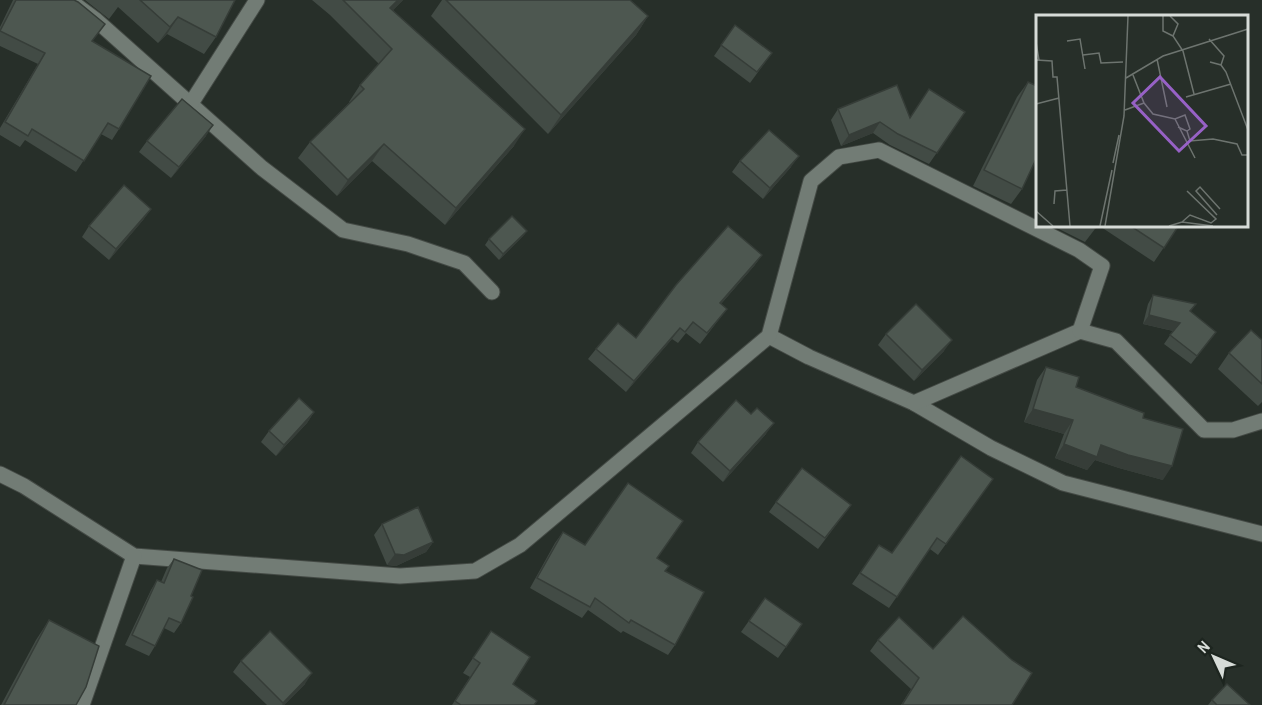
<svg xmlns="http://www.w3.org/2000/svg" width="1262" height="705" font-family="'Archivo Narrow',sans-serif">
<rect width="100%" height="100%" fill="#272f29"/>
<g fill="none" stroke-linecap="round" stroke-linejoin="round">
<defs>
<g id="minor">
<polyline points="69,0 96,20 262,168 343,230 408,244 464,263 492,292"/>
<polyline points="190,105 257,0"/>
<polyline points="769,336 809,357 914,403 991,448 1063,483 1262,534"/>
<polyline points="914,403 1080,331 1116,341 1204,430 1233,430 1262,421"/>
<polyline points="0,474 24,486 134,556 400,576 475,571 520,545 769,336 811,181 839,157 879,150 1079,250 1102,266 1080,331"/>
<polyline points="82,705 134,556"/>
</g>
</defs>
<use href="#minor" stroke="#444a45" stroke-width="17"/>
<use href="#minor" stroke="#727c75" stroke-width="15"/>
</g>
<g fill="#424b45">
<polygon points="13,0 74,0 93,41 119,129 112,140 101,134 76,172 25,140 20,147 0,135 0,128 38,64 0,46 0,27"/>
<polygon points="85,0 235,0 216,37 204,54 167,34 158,43 118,7 109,19"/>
<polygon points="312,0 403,0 393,10 514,146 445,225 372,161 337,196 298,158 310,142 350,102 349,102 360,85 379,64 330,15"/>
<polygon points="442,0 630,0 648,16 636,35 548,134 431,16"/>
<polygon points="735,25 772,53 750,83 714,56"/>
<polygon points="1028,82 1022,189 1011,204 973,186 1017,97"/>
<polygon points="838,109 910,118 965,112 929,164 890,145 873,133 841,146 831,120"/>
<polygon points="206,136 171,178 139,152 147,141"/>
<polygon points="740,161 791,167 763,199 732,172"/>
<polygon points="151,209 143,220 109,260 82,237 89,226"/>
<polygon points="1051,225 1098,225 1085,242"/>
<polygon points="1098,225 1179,225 1154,262"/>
<polygon points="527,231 523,236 499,260 485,245 489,239"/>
<polygon points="762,255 754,266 721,304 727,309 700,344 686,333 678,343 672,339 626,392 588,359 596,349 636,338"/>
<polygon points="1153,295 1196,304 1190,312 1216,332 1191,364 1164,344 1173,331 1143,324 1148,304"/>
<polygon points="886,334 944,351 914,381 878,345"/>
<polygon points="1262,340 1262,402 1258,406 1218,369 1229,353"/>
<polygon points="1046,367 1076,387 1143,418 1163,480 1119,468 1095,460 1087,470 1055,458 1064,434 1024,422 1037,380"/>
<polygon points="314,412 307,423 276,456 261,442 269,431"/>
<polygon points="766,434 723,482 691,453 698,442"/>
<polygon points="993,479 938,555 930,549 889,608 852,584 879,545 892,553"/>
<polygon points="776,502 851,505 818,549 769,512"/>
<polygon points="382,524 433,542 426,552 396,566 387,565 374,535"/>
<polygon points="563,532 585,545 657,558 665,571 675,645 668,655 623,631 621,633 588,610 582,618 530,588 555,543"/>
<polygon points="174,559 181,623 174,633 164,628 155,646 149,656 125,645 151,590 157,580 161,582 167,568"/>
<polygon points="765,598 802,624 778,658 741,632"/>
<polygon points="49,620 76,705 1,705 36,640"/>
<polygon points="491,631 513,684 534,705 452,705 470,677 463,673"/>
<polygon points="878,640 933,649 1012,705 901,705 911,689 870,651"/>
<polygon points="241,661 305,684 284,705 267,705 233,672"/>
<polygon points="1212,700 1250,705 1208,705"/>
</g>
<g fill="#363d38">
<polygon points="398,0 403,0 379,25 390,8"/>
<polygon points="648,16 636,35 548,134 561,115"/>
<polygon points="178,17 167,34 158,43 170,27"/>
<polygon points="880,122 873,133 841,146 849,135"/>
<polygon points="213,125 206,136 171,178 179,167"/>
<polygon points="525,129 514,146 445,225 456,208"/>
<polygon points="384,144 372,161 337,196 348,180"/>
<polygon points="799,156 791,167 763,199 770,188"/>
<polygon points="151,209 143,220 109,260 116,249"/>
<polygon points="527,231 523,236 499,260 503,254"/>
<polygon points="762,255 754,266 712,314 720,303"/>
<polygon points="1149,315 1180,323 1174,331 1143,324"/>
<polygon points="680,328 672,339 626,392 634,381"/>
<polygon points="952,340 944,351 914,381 922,370"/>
<polygon points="1033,409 1073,420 1064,434 1024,422"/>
<polygon points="314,412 307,423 276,456 284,445"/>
<polygon points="774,423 766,434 723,482 730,471"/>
<polygon points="1064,444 1101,445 1172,466 1163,480 1119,468 1095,460 1087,470 1055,458"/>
<polygon points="433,542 426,552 396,566 387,565 395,554"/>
<polygon points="312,673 305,684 284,705 282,705"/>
</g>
<g fill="#4d5750" stroke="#363d38" stroke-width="1.5">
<polygon points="16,0 74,0 78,2 105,24 92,41 151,76 119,129 108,123 84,161 32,129 28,136 5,122 45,53 0,31"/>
<polygon points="140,0 235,0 216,37 178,17 170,27"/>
<polygon points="343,0 398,0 390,8 525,129 456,208 384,144 348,180 310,142 364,89 360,85 392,49"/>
<polygon points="446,0 630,0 648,16 561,115"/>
<polygon points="735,25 772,53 757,72 721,45"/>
<polygon points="1028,82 1037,86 1037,157 1022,189 984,170"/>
<polygon points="897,85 910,118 929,89 965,112 937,153 898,134 880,122 849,135 838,109"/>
<polygon points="182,99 213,125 179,167 147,141"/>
<polygon points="769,130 799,156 770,188 740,161"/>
<polygon points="124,185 151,209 116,249 89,226"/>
<polygon points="512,216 527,231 503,254 489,239"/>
<polygon points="1089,225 1097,225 1095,228"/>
<polygon points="1129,225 1179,225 1164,248"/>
<polygon points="728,226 762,255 720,303 727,309 707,333 693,322 685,332 680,328 634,381 596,349 618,323 636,338 676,285"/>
<polygon points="1153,295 1196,304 1190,311 1216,332 1197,356 1170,335 1180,323 1149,315"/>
<polygon points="916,304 952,340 922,370 886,334"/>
<polygon points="1251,330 1262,340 1262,384 1229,353"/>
<polygon points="1046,367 1079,377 1076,387 1144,413 1143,418 1183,429 1172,466 1128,455 1101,445 1097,457 1064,444 1073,420 1033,409"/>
<polygon points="299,398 314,412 284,445 269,431"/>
<polygon points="736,400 751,414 757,408 774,423 730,471 698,442"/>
<polygon points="961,456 993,479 946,544 937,538 897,597 860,573 879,545 892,553"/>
<polygon points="802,468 851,505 825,538 776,502"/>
<polygon points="628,483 683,521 657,558 669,566 665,571 704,592 675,645 631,620 629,623 595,598 590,607 537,578 563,532 585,545"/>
<polygon points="418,507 433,542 404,555 395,554 382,524"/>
<polygon points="174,559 202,570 191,596 193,597 181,623 169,618 155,646 132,635 157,580 164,583"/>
<polygon points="765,598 802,624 786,647 749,621"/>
<polygon points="963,616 1012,660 1032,673 1012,705 902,705 919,678 878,640 899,617 933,649"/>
<polygon points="49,620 99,646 86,687 76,705 4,705"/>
<polygon points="270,631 312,673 283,703 241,661"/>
<polygon points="491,631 530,657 513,684 537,701 534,705 461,705 455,701 480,663 473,658"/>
<polygon points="1227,684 1250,705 1217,705 1212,700"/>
</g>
<g transform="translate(1036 15)">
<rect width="212" height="212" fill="#272f29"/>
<path fill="none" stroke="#6d746f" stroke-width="1.5" d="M127 1V16L137 21M134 1 142 9 137 21 147 36 158 79M173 24 188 41 185 50M31 26 44 24 49 54M0 27 3 45M47 40 63 38 65 48 87 47M121 44 131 92M0 45 16 46 17 62H21L34 211M174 47 185 50 190 57 212 115M97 60 108 88 117 99 139 104 149 100 154 114 151 116M90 63 127 41 212 14M150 82 195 69M0 89 23 83M89 95 108 88M139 104 159 143M142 112 151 116 154 126 177 124 201 129 206 140H212M77 148 83 120M18 189 19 176 31 175M0 196 17 211M181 200 160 176 164 172 184 194M146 207 154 200 175 208 180 204 151 176M64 211 76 155M69 211 88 101 92 1M133 211 146 207 177 211"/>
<path fill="#9761c6" fill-opacity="0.15" stroke="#9761c6" stroke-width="3" d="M124 62 170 111 143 136 97 88Z"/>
<rect width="212" height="212" fill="none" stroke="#d7dcd8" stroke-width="3"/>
</g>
<g transform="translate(1214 657) rotate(314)" stroke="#1d251f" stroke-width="4.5" paint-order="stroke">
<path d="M0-4.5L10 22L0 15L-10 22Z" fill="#d7dcd8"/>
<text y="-9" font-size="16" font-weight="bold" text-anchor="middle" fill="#d7dcd8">N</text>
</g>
</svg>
